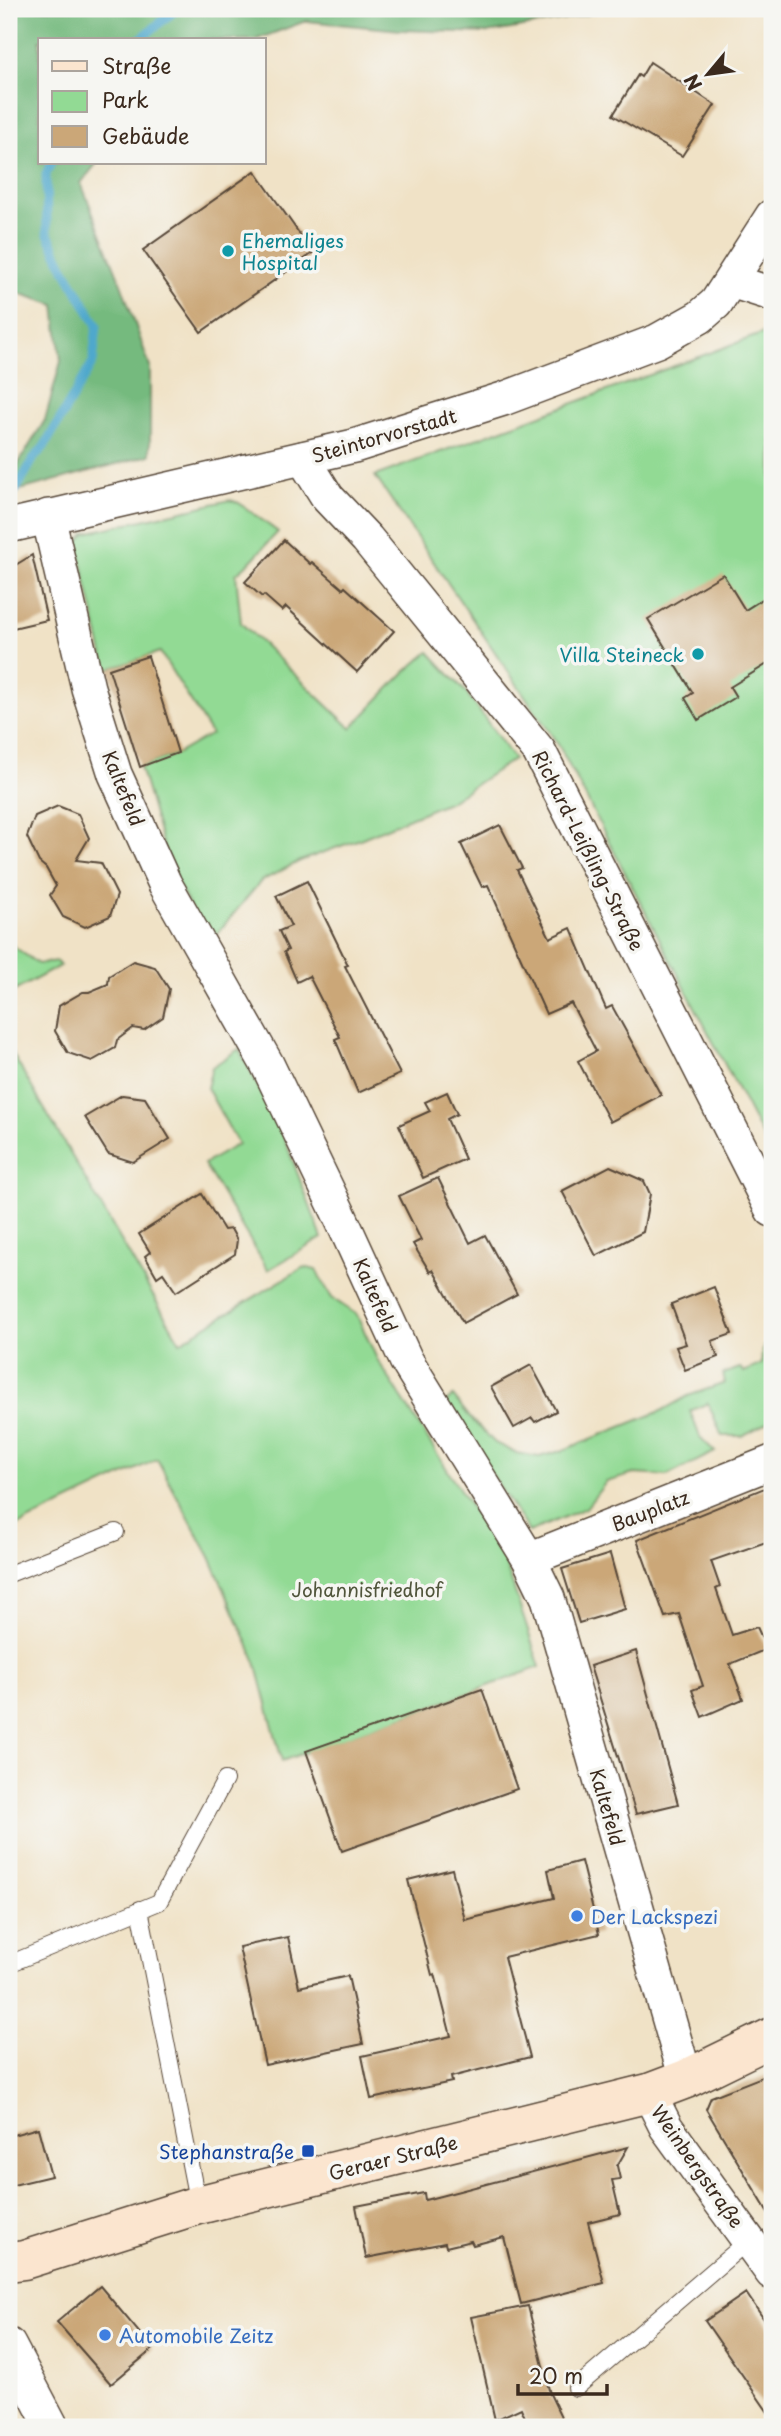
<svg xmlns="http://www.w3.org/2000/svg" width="781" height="2436" font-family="'Playpen Sans',sans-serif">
<rect width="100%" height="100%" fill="#f6f6f2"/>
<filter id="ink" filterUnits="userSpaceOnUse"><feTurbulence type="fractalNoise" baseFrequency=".0143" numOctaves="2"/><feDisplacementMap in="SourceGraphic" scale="14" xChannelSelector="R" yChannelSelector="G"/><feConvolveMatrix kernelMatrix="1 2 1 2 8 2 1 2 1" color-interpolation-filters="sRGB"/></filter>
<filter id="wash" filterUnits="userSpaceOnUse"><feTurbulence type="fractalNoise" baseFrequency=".00686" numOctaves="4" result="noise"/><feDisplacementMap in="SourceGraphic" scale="28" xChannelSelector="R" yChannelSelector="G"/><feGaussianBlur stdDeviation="1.57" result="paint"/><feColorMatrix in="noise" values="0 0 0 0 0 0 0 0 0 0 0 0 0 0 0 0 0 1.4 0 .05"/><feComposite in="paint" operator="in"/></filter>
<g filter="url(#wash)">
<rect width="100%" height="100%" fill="#f0e2c6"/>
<g fill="#92da94" stroke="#668259" stroke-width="2">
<polygon points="772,330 772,1155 559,746 375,476"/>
<polygon points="230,500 239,503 278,532 249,563 236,574 241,623 351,728 405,672 429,652 465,691 514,759 450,801 360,839 300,861 261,881 216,935 206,938 169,867 140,767 178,753 211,734 160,652 109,669 106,668 78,547 80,539 86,533"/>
<polygon points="9,943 38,964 56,961 60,966 14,991 9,999"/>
<polygon points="9,1048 180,1342 304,1267 316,1270 332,1298 357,1315 377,1359 504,1559 540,1667 282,1761 256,1662 210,1557 157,1459 9,1530"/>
<polygon points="239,1049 283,1135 322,1238 268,1270 204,1164 238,1144 207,1088 212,1067"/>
<path d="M772 1342V1420L742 1436H722L708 1403 690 1411 700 1437 715 1452 667 1476 634 1474 606 1482 586 1508 529 1532 445 1403 453 1396 472 1420 495 1443 516 1453 539 1457 561 1451 661 1411 688 1396 725 1383 723 1374 740 1368 744 1372 762 1364C761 1353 761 1346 772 1342Z"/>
</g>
<polygon fill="#75ba7e" stroke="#58724e" stroke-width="2" points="9,9 607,9 564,20 487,33 400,30 306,21 255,40 40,40 40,163 97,163 81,183 122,286 150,367 150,455 9,493 9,479 45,420 61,361 55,305 9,290"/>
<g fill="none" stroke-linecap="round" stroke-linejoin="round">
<g stroke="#4fa8cc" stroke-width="9">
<polyline points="139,40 177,9"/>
<polyline points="16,490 34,458 44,447 93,362 97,325 65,270 47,232 46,174 51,163"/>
</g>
</g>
<g id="blocks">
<g fill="#cba778">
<polygon points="650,62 715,105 682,156 613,115 638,75 641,77"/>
<polygon points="255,171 313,253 201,332 143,250"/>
<polygon points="284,540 310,564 312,562 343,589 345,587 394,631 357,672 286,607 282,611 264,595 262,597 245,582"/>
<polygon points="32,555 47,620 9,629 9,569"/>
<polygon points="723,574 745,610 772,593 772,661 730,687 736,697 698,720 685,698 693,693 648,619"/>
<polygon points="148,656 178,753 140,767 109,669"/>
<polygon points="58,806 78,814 89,838 76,860 101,863 117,895 110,916 85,927 63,917 50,895 56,886 46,868 39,862 27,837 35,816"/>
<polygon points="500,825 522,868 517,870 550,938 571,928 606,1009 612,1006 661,1095 610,1122 578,1061 596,1051 571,1003 546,1014 488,885 482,887 461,844"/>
<polygon points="307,881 348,965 345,966 400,1074 358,1093 335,1039 340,1037 309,976 297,982 284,952 288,950 279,931 291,926 276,896"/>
<polygon points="133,961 155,967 169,989 163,1017 144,1030 133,1028 117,1040 115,1048 92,1061 68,1053 55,1031 59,1006 83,992 89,992 108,984 109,976"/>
<polygon points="447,1092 457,1114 447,1119 465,1159 423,1178 399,1125 430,1111 425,1102"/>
<polygon points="122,1095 145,1098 170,1139 133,1162 108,1154 85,1117"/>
<polygon points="610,1166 644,1181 650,1194 643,1232 596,1256 562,1191"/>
<polygon points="438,1178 470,1243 485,1235 517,1294 463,1323 433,1270 430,1272 413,1244 421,1240 399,1196"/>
<polygon points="202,1194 224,1230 231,1229 237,1240 235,1254 176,1292 163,1273 157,1277 145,1256 150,1252 139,1234"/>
<polygon points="714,1287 732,1334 712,1341 718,1357 685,1370 676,1347 686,1344 671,1304"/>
<polygon points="531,1365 556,1411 535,1422 532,1418 514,1428 491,1387"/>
<polygon points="772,1485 772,1540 711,1561 720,1587 716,1589 732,1635 757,1627 767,1649 730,1664 743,1699 702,1717 692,1690 703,1686 679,1614 665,1617 637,1540"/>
<polygon points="610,1554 625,1609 579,1623 562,1569"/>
<polygon points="636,1651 678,1804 636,1814 590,1666"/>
<polygon points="482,1689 517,1789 342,1851 306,1751"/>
<polygon points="581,1861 599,1934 504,1957 530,2057 451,2077 452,2082 371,2099 362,2056 451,2036 435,1974 432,1975 408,1880 452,1869 465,1920 554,1898 548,1870"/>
<polygon points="288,1937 299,1987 348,1976 363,2044 265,2065 239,1947"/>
<polygon points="772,2073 772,2219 706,2109 711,2097"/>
<polygon points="38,2128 51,2176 9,2186 9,2136"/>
<polygon points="628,2147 617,2166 620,2179 612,2180 620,2214 588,2222 604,2283 521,2304 504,2237 473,2245 471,2241 446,2247 445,2243 366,2258 356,2206 424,2193 425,2200"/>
<polygon points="100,2286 153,2349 111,2384 57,2322"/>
<polygon points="746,2293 772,2331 772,2418 705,2321"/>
<polygon points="528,2306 550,2394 566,2427 529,2427 521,2408 495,2420 471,2317"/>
</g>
</g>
</g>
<g filter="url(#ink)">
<use href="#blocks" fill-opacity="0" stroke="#564637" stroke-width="2"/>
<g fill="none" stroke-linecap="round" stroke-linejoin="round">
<defs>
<g id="lane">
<polyline points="9,1574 116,1532"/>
<polyline points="140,1909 198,2205"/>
<polyline points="9,1964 159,1902 225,1780"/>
<polyline points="576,2388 749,2240"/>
</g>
<g id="street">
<polyline points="731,281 772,294"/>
<polyline points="303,458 328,498 367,539 539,751 772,1210"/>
<polyline points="48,516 88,688 115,774 165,884 267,1064 339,1214 406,1360 529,1559 548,1598 686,2079"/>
<polyline points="9,526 354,446 503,399 657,341 700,317 716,303 772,216"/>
<polyline points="529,1559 772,1462"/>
<polyline points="649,2093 666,2127 772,2273"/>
<polyline points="9,2345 52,2427"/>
</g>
<polyline id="secondary" points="9,2262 24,2260 198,2205 649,2093 686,2079 772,2037"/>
</defs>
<use href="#lane" stroke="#564637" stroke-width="18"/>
<use href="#street" stroke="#564637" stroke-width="36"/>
<use href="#secondary" stroke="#564637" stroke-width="41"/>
<use href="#lane" stroke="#fff" stroke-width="16"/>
<use href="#street" stroke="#fff" stroke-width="33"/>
<use href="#secondary" stroke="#fbe5cf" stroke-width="38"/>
</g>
</g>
<g fill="#0f9aa8" stroke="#f6f6f2" stroke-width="2.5">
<circle cx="228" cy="251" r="7"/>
<circle cx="698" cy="654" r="7"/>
</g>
<g fill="#3f7fe0" stroke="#f6f6f2" stroke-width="2.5">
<circle cx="577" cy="1916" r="7"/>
<circle cx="105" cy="2335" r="7"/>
</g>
<rect fill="#1a4fb4" stroke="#f6f6f2" stroke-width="2.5" x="301" y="2144" width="14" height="14" rx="3.5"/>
<g text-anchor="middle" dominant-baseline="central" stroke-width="7" stroke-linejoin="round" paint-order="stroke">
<g font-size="19" fill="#0d838f" stroke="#f6f6f2" text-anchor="start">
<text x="242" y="240">Ehemaliges<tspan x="242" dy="22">Hospital</tspan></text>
<text x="684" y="654" text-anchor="end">Villa Steineck</text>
</g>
<g font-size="19" fill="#3b2a1e" stroke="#f6f6f2">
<text transform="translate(384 435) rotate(-16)">Steintorvorstadt</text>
<text transform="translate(124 788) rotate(68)">Kaltefeld</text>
<text transform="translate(589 850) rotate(63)">Richard-Leißling-Straße</text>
<text transform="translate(376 1295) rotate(66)">Kaltefeld</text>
<text transform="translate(650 1510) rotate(-21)">Bauplatz</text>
<text transform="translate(608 1807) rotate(74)">Kaltefeld</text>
<text transform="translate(393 2157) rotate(-14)">Geraer Straße</text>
<text transform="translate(698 2166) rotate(55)">Weinbergstraße</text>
</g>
<g font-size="19" fill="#51563c" stroke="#f6f6f2">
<text x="367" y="1589">Johannisfriedhof</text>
</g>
<g font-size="19" fill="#366cbe" stroke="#f6f6f2" text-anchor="start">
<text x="591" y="1916">Der Lackspezi</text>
<text x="119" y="2335">Automobile Zeitz</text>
</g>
<g font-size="19" fill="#164399" stroke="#f6f6f2" text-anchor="end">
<text x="294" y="2151">Stephanstraße</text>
</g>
</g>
<rect width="781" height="2436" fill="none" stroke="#f6f6f2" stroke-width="35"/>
<rect x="38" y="38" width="228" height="126" fill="#f6f6f2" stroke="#aba49d" stroke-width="2"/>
<rect x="52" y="61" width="35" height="10" fill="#fbe5cf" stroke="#aba49d" stroke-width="2"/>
<text x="102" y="74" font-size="21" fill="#3b2a1e">Straße</text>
<rect x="52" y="91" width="35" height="21" fill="#92da94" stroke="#aba49d" stroke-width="2"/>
<text x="102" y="108" font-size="21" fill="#3b2a1e">Park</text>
<rect x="52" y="126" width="35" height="21" fill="#cba778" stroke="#aba49d" stroke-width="2"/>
<text x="102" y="144" font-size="21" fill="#3b2a1e">Gebäude</text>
<g transform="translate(708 74) rotate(241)" stroke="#f6f6f2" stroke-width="5" paint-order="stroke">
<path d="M0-5L12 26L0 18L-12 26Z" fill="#3b2a1e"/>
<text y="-10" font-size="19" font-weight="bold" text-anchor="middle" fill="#3b2a1e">N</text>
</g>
<path d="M518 2384v10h89v-10" fill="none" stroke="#3b2a1e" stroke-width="3.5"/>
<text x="529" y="2384" font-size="21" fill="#3b2a1e" stroke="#f6f6f2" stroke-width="5" paint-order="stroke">20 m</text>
</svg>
